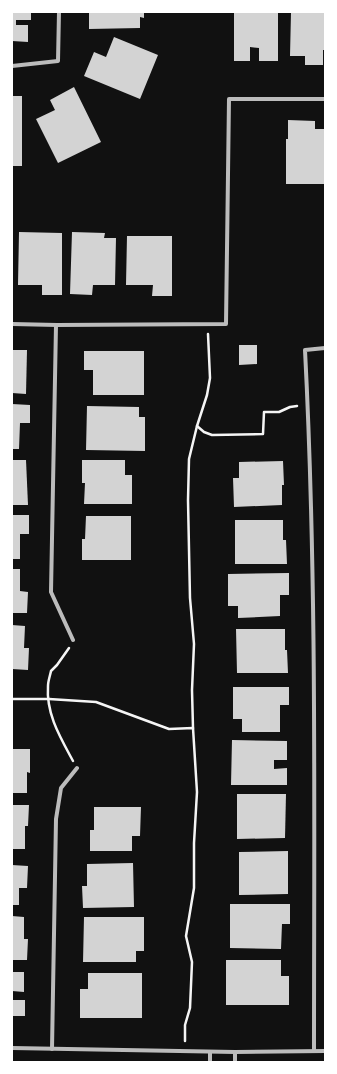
<svg xmlns="http://www.w3.org/2000/svg" width="337" height="1074" font-family="Jost,sans-serif">
<rect width="100%" height="100%" fill="#111"/>
<g fill="#d3d3d3">
<polygon points="12,12 31,12 31,20 16,20 16,25 28,25 28,42 12,41"/>
<polygon points="89,12 144,12 144,18 140,17 140,28 89,29"/>
<polygon points="234,12 278,12 278,61 259,61 259,48 250,47 250,61 234,61"/>
<polygon points="291,12 324,12 324,15 325,15 325,50 323,50 323,65 305,65 305,56 290,56"/>
<polygon points="114,37 158,55 140,99 84,76 94,52 106,57"/>
<polygon points="74,87 101,142 58,163 36,119 55,110 50,100"/>
<rect x="12" y="96" width="10" height="70"/>
<polygon points="288,120 315,121 315,129 325,129 325,184 286,184 286,139 288,139"/>
<polygon points="19,232 62,233 62,295 42,295 42,285 18,285"/>
<polygon points="72,232 105,233 104,238 116,238 115,285 93,285 92,295 70,294"/>
<polygon points="127,236 172,236 172,296 152,296 153,285 126,285"/>
<polygon points="239,345 257,345 257,364 239,365"/>
<polygon points="12,350 27,350 26,394 12,393"/>
<polygon points="84,351 144,351 144,395 93,395 93,370 84,370"/>
<polygon points="12,404 30,405 30,423 20,423 19,449 12,449"/>
<polygon points="87,406 139,407 139,417 145,417 145,451 86,450"/>
<polygon points="12,460 26,460 28,505 12,505"/>
<polygon points="82,460 125,460 125,475 132,475 132,504 84,504 85,483 82,483"/>
<polygon points="283,461 284,485 282,485 282,505 234,507 233,478 239,478 239,462"/>
<polygon points="12,515 29,515 29,534 20,534 20,559 12,559"/>
<polygon points="86,516 131,516 131,560 82,560 82,539 85,539"/>
<polygon points="235,520 283,520 283,540 286,540 287,564 235,564"/>
<polygon points="12,569 20,569 20,591 28,592 27,613 12,613"/>
<polygon points="289,573 289,595 280,595 280,616 238,618 238,606 228,606 228,574"/>
<polygon points="12,625 25,626 24,648 29,648 28,670 12,669"/>
<polygon points="236,629 285,629 285,650 287,650 288,673 237,673"/>
<polygon points="233,687 289,687 289,705 280,705 280,732 242,732 242,719 233,719"/>
<polygon points="232,740 287,741 287,760 274,760 274,769 287,768 287,785 231,785"/>
<polygon points="12,749 30,749 30,773 27,772 27,793 12,793"/>
<polygon points="237,794 286,794 285,838 237,839"/>
<polygon points="12,805 29,805 28,826 25,826 25,849 12,849"/>
<polygon points="94,807 141,807 140,836 132,836 132,851 90,851 90,830 94,830"/>
<polygon points="288,851 288,894 239,895 239,852"/>
<polygon points="133,863 134,907 83,908 82,886 87,886 87,864"/>
<polygon points="12,865 28,866 27,888 19,888 19,905 12,905"/>
<polygon points="230,904 290,904 290,924 282,924 281,949 230,948"/>
<polygon points="12,916 24,917 24,939 28,939 27,960 12,960"/>
<polygon points="84,917 144,917 144,951 136,951 136,962 83,962"/>
<polygon points="226,960 281,960 281,976 289,976 289,1005 226,1005"/>
<polygon points="12,972 24,972 24,992 12,991"/>
<polygon points="88,973 142,973 142,1018 80,1018 80,989 88,989"/>
<rect x="12" y="1000" width="13" height="16"/>
</g>
<g fill="none" stroke-linecap="round" stroke-linejoin="round">
<g stroke="#f5f5f5" stroke-width="2.5">
<polyline points="197,426 204,432 212,435 263,434 264,412 279,412 290,407 297,406"/>
<path d="M69 648 57 665 51 671C50 676 48 681 48 686 46 714 60 737 73 761"/>
<polyline points="12,699 49,699 96,702 169,729 193,728 197,792 194,843 194,888 186,936 192,962 190,1008 185,1025 185,1041"/>
<polyline points="193,728 192,690 194,644 190,598 188,500 189,459 197,426 207,395 210,378 208,334"/>
</g>
<g stroke="#bcbcbc" stroke-width="4">
<polyline points="12,66 58,61 59,12"/>
<polyline points="12,324 57,325 226,324 229,99 325,99"/>
<polyline points="56,325 51,592 73,640"/>
<polyline points="12,1048 235,1052 325,1051"/>
<polyline points="52,1049 56,819 61,788 77,768"/>
<path d="M314 1051C314 817 317 583 305 350L325 348"/>
<polyline points="210,1062 210,1052"/>
<polyline points="235,1062 235,1052"/>
</g>
</g>
<rect width="337" height="1074" fill="none" stroke="#ffffff" stroke-width="26"/>
</svg>
